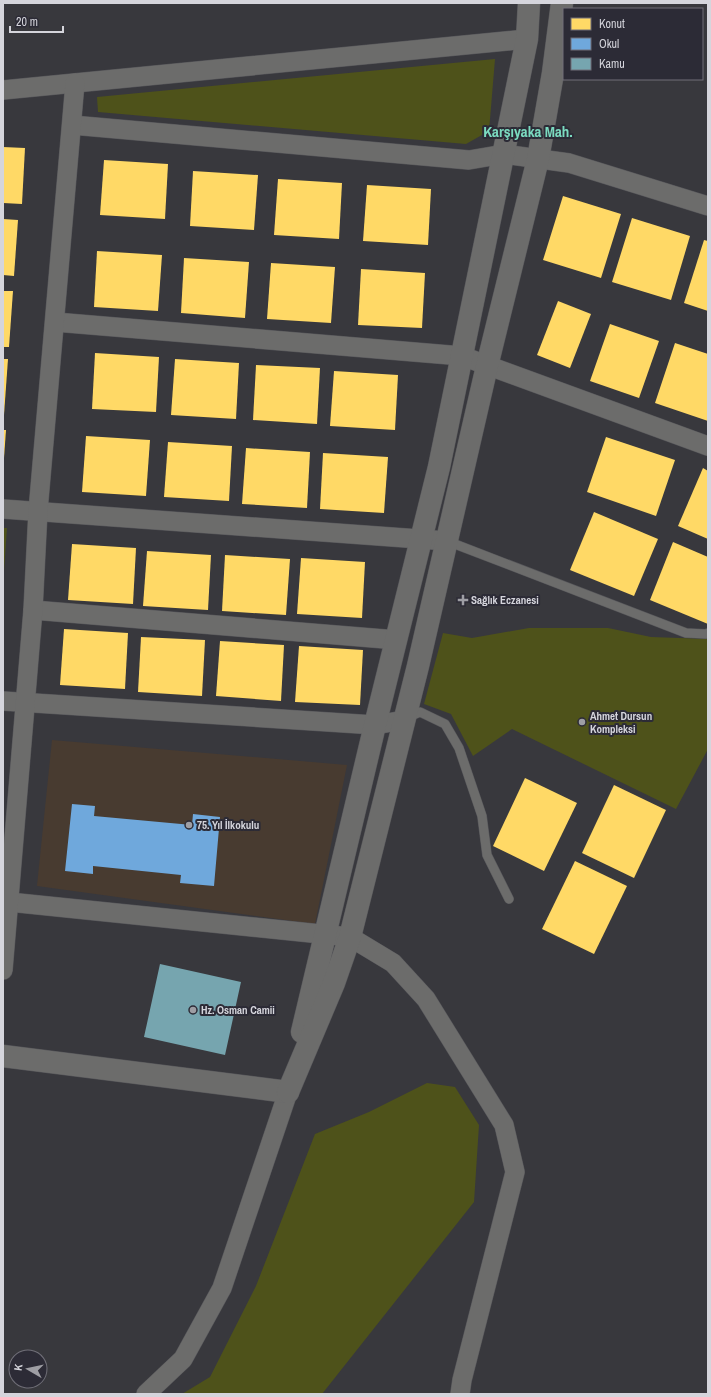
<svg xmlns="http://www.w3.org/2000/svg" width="711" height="1397" font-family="'Archivo Narrow',sans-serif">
<rect width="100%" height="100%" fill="#38383d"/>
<polygon fill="#483b30" points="52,740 347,765 315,924 37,886"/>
<g fill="#4e521a">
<polygon points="495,59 489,131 466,144 98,112 97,97"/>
<polygon points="3,528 7,528 3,585"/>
<polygon points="529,628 608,628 651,637 708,639 708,749 676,809 512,729 473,756 451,714 424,704 443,633 472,638"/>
<polygon points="427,1083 455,1087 479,1125 474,1202 322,1394 182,1394 210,1377 256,1286 315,1134 369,1112"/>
</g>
<g fill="#ffd966">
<polygon points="3,147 25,148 22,204 3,203"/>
<polygon points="104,160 168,164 165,219 100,215"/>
<polygon points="193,171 258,175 254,230 190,226"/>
<polygon points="278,179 342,183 339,239 274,235"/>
<polygon points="367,185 431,189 428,245 363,241"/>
<polygon points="563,196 621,214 601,278 543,260"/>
<polygon points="632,218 690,236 671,300 612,282"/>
<polygon points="3,219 18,220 14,276 3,275"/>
<polygon points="704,240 708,241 708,311 684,303"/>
<polygon points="97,251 162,255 158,311 94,307"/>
<polygon points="184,258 249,262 245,318 181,313"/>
<polygon points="271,263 335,267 331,323 267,319"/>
<polygon points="361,269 425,273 422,328 358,325"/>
<polygon points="3,291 13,291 9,347 3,347"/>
<polygon points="558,301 591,314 570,368 537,355"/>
<polygon points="610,324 659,341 639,398 590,381"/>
<polygon points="675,343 708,354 708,421 655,403"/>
<polygon points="95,353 159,357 156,412 92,409"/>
<polygon points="3,359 8,359 4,415 3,415"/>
<polygon points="175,359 239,363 236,419 171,415"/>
<polygon points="256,365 320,368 317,424 253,420"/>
<polygon points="334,371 398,375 395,430 330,426"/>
<polygon points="3,430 6,430 4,458 3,458"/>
<polygon points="86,436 150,440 146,496 82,492"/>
<polygon points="606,437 675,460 656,516 587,492"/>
<polygon points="168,442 232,446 229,501 164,497"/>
<polygon points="246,448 310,452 307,508 242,504"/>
<polygon points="323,453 388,457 384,513 320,509"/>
<polygon points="703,468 708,471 708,539 678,526"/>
<polygon points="594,512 658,539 634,596 570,570"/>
<polygon points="673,542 708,557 708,624 650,600"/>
<polygon points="72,544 136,548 133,604 68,600"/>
<polygon points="147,551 211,555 208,610 143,606"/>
<polygon points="225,555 290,559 286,615 222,611"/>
<polygon points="301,558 365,562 362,618 297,614"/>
<polygon points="64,629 128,633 125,689 60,685"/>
<polygon points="141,637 205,640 202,696 138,692"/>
<polygon points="220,641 284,645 281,701 216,696"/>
<polygon points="299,646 363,650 360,705 295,702"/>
<polygon points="525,778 577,803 544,871 493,846"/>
<polygon points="614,785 666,810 634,878 582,853"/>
<polygon points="575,861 627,886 594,954 542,929"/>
</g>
<polygon fill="#6fa8dc" points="72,804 95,806 94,816 192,825 193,814 220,817 214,886 180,883 181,875 93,866 93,874 65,871"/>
<polygon fill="#76a5af" points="160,964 241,982 225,1055 144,1037"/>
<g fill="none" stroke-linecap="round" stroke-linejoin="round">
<defs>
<g id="service">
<polyline points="447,541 686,633 706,634 708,633"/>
<polyline points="407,718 420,712 445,724 459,748 482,816 487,855 509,899"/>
</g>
<g id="minor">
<polyline points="3,90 527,39"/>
<polyline points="72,125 469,160 504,154 569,163 708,206"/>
<polyline points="55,322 462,356 708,446"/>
<polyline points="3,509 447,541"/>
<polyline points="33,610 397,640"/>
<polyline points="3,701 375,725 404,720"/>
<polyline points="9,902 350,937 393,963 426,999 504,1125 515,1172 462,1380 460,1394"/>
<polyline points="3,970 33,610 38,511 75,83"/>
<polyline points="146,1394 183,1359 222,1288 288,1092"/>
</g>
<g id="tertiary">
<polyline points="302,1032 375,725 439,467 527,39 529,3"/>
<polyline points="3,1056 288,1092"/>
<polyline points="288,1092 334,983 350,937 418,666 487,366 538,159 553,73 562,3"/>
</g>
</defs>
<use href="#service" stroke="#555559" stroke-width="10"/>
<use href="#minor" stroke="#555559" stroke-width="20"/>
<use href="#tertiary" stroke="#555559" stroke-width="23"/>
<use href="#service" stroke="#6c6c6b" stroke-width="9"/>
<use href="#minor" stroke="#6c6c6b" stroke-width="19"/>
<use href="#tertiary" stroke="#6c6c6b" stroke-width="22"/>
</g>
<g fill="#9e9ea4" stroke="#2c2b36" stroke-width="1.5">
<path d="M461 594h4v4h4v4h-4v4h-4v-4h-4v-4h4z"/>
<circle cx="582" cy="722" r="4"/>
<circle cx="189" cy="825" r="4"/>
<circle cx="193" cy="1010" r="4"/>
</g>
<g text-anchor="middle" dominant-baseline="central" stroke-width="4" stroke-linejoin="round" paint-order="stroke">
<g font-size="11" font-weight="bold" fill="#d5d5dc" stroke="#2c2b36" text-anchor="start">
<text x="471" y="600">Sağlık Eczanesi</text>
<text x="590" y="716">Ahmet Dursun<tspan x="590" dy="13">Kompleksi</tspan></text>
<text x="197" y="825">75. Yıl İlkokulu</text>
<text x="201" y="1010">Hz. Osman Camii</text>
</g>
<g font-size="15" font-weight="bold" fill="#7bdbc0" stroke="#2c2b36">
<text x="528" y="131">Karşıyaka Mah.</text>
</g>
</g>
<rect width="711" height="1397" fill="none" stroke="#d5d5dc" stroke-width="8"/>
<rect x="563" y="8" width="140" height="72" fill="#2c2b36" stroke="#706f78"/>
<rect x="571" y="18" width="20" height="12" fill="#ffd966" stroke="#706f78"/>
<text x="599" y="28" font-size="12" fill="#d5d5dc">Konut</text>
<rect x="571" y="38" width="20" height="12" fill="#6fa8dc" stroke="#706f78"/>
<text x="599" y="48" font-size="12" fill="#d5d5dc">Okul</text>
<rect x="571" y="58" width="20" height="12" fill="#76a5af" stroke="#706f78"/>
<text x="599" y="68" font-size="12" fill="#d5d5dc">Kamu</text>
<g transform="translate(28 1369) rotate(279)"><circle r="19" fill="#2c2b36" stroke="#706f78"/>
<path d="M0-3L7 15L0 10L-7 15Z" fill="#9e9ea4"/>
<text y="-6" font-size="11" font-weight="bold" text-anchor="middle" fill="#d5d5dc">K</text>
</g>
<path d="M10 26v6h53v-6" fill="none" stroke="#d5d5dc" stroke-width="2"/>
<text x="16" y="26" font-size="12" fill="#d5d5dc" stroke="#2c2b36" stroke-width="3" paint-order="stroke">20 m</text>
</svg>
